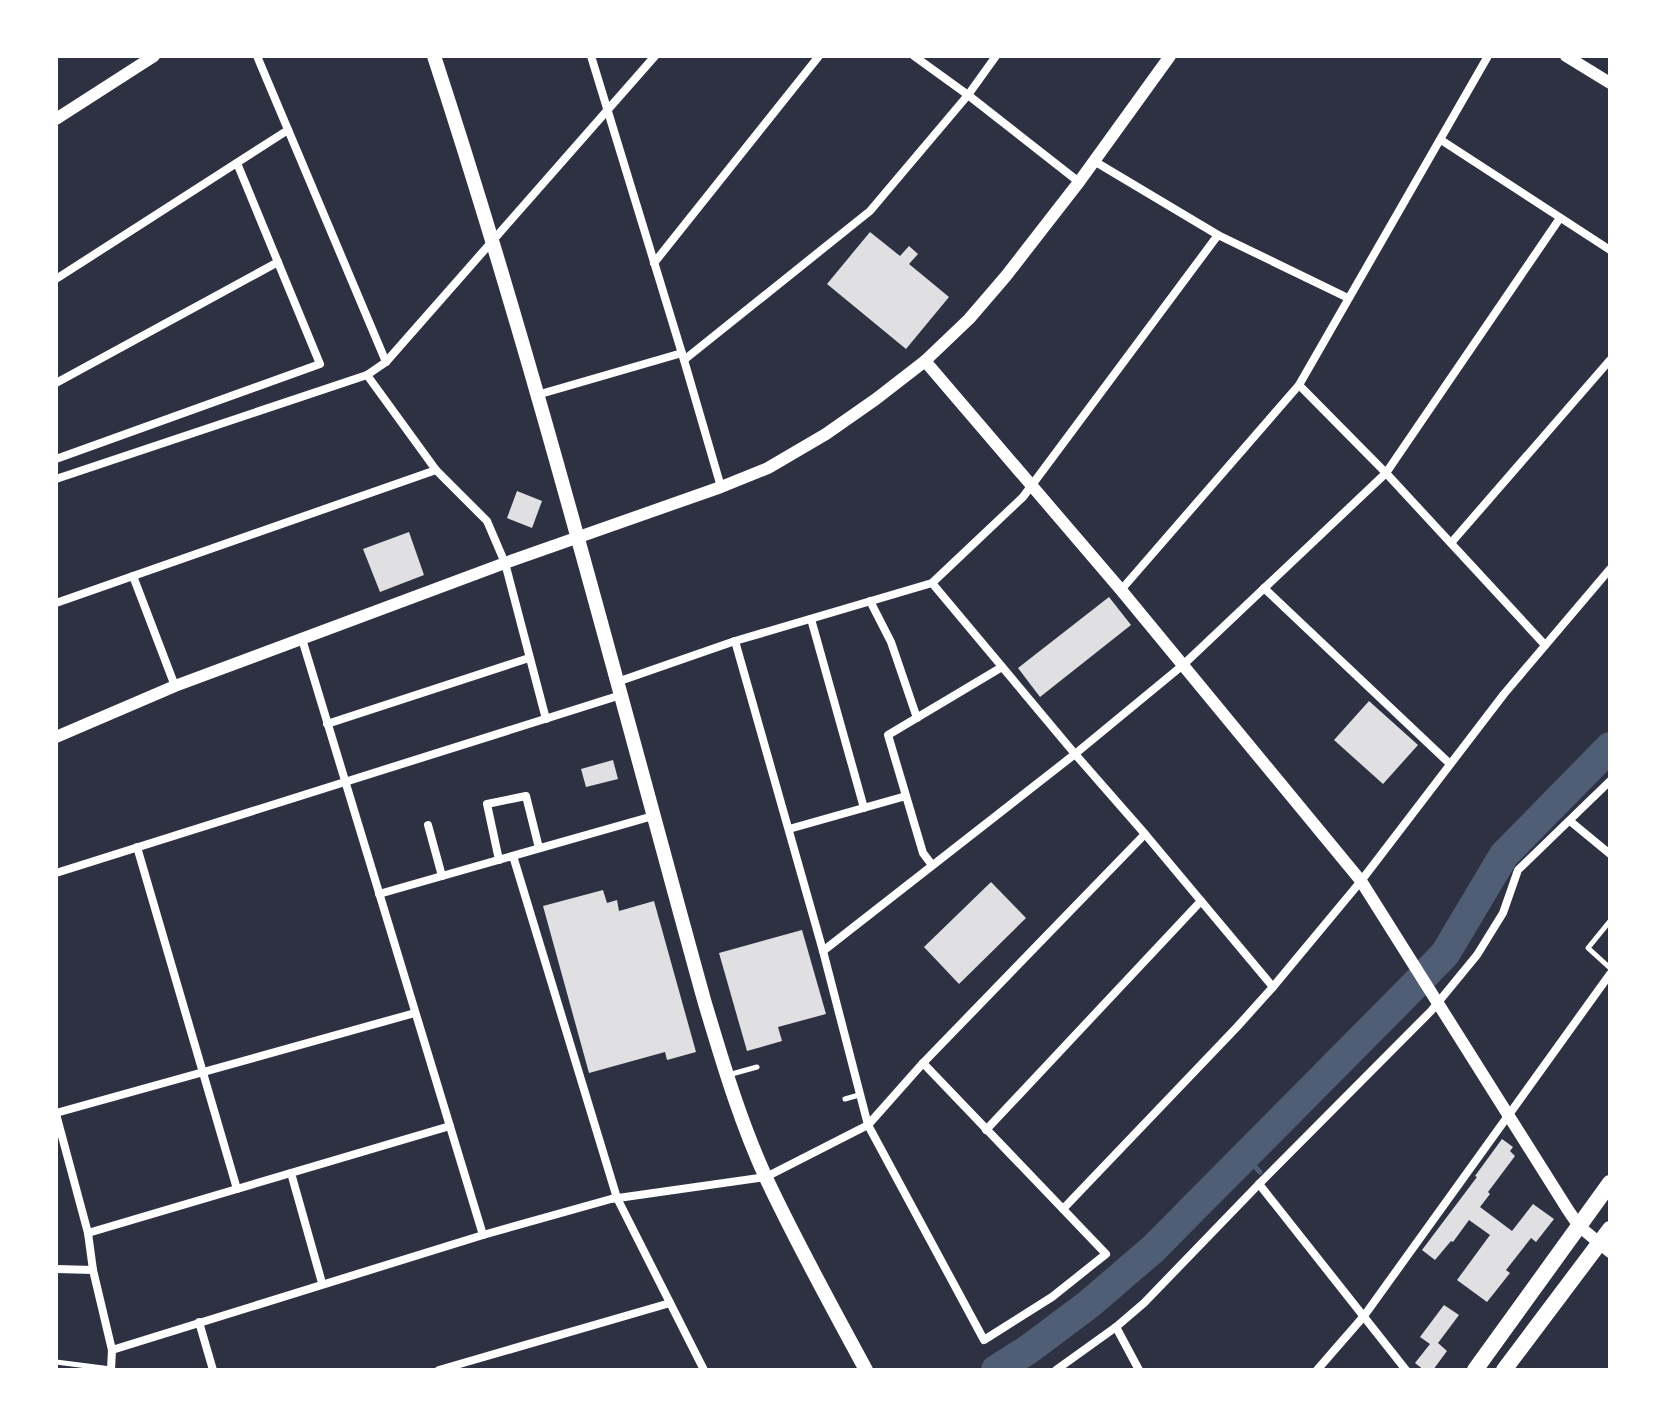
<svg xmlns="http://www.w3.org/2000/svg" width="1666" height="1426" font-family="'Archivo Narrow',sans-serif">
<rect width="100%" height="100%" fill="#2d3142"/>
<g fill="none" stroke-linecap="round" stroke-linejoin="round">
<polyline stroke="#4f5d75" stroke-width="5" points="1245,1156 1260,1172"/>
<polyline stroke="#4f5d75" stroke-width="30" points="996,1370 1029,1349 1089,1304 1153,1249 1395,1005 1445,954 1504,855 1610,747"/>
</g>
<g fill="#e0e0e3">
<polygon points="870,232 900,256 909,246 918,254 909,264 949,297 906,349 827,284"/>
<polygon points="517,491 542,501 532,528 507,518"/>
<polygon points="409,532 424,575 380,592 363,549"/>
<polygon points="1109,597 1131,625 1040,697 1018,668"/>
<polygon points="1369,701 1418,745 1383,784 1334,740"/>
<polygon points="613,760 618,779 586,787 581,769"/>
<polygon points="991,882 1026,918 959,984 924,947"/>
<polygon points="603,890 607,903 617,900 619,911 654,901 696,1052 667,1060 665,1052 589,1073 543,906"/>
<polygon points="802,930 826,1014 778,1027 782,1041 747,1051 719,953"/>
<polygon points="1502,1139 1513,1147 1510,1151 1515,1156 1488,1192 1490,1194 1480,1207 1512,1231 1533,1204 1554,1219 1536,1242 1531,1238 1506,1270 1510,1273 1487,1302 1457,1280 1490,1235 1469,1220 1453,1242 1451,1241 1435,1260 1422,1250 1477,1177 1475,1176"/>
<polygon points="1444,1305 1459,1315 1438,1343 1447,1351 1433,1370 1424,1370 1415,1363 1430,1344 1420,1337"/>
</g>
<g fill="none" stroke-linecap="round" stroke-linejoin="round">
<g stroke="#fff" stroke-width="5">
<polyline points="1610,921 1588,948 1610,968"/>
<polyline points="728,1075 757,1067"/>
<polyline points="845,1099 859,1095"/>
<polyline points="56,1362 111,1369"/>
</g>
<g stroke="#fff" stroke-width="8">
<polyline points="257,56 386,362"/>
<polyline points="591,56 684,360 721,487"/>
<polyline points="914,56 968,95 1079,182"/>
<polyline points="1441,140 1610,250"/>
<polyline points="1094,161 1218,235 1348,298"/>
<polyline points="654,263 819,56"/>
<polyline points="56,279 288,130"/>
<polyline points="684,360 870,211 968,95 996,56"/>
<polyline points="367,375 436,470 487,521 505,563 546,719"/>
<polyline points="56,383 278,262"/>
<polyline points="1299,385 1386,473 1545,645"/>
<polyline points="537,395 682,353"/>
<polyline points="56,459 320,364 237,163"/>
<polyline points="56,479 367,375 386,362 655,56"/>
<polyline points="1451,543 1610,360"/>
<polyline points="133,576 175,686"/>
<polyline points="932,583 1075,754 1145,834 1273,987"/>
<polyline points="1264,588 1450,764"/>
<polyline points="1121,590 1299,385 1488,56"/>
<polyline points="870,601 891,642 917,718"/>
<polyline points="56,603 436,470"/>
<polyline points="811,619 864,808"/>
<polyline points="302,639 483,1235"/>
<polyline points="735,641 823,951 868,1125 984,1340 1052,1297 1106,1254 923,1063"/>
<polyline points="617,682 735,641 932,583 1023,497 1218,235"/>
<polyline points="327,724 529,658"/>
<polyline points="1570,821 1610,854"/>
<polyline points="428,825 442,876"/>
<polyline points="789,829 906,796"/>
<polyline points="137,847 237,1189"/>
<polyline points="513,856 617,1198 704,1370"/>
<polyline points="499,860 487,804 526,796 539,848"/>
<polyline points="932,865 923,853 888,735 1002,667"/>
<polyline points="56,873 621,695"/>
<polyline points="379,894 653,816"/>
<polyline points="823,951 1075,754 1183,665 1386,473 1560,218"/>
<polyline points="56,1113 415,1013"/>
<polyline points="56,1114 88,1233 93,1270 112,1350 111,1370"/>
<polyline points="986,1130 1201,901"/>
<polyline points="291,1173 322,1283"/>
<polyline points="1259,1184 1406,1370"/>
<polyline points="1063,1209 1237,1027 1273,987 1361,881 1504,694 1610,569"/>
<polyline points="88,1233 450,1126"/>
<polyline points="56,1269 93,1270"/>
<polyline points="199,1322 213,1370"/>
<polyline points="1116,1327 1139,1370"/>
<polyline points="112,1350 483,1235 611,1199 766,1177 868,1125 923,1063 1145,834"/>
<polyline points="439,1370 670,1303"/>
<polyline points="1056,1370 1116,1327 1144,1303 1259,1184 1431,1011 1477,955 1503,913 1518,870 1610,781"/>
<polyline points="1317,1370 1364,1316 1610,974"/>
</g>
<g stroke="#fff" stroke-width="12">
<polyline points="1566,56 1610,83"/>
<polyline points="56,119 154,56"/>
<polyline points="925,361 1121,590 1361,881 1568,1210 1579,1226 1610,1252"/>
<polyline points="56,737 175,686 505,563 721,487 768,468 826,434 876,399 925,361 969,319 1006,276 1079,182 1170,56"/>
</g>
<path stroke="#fff" stroke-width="14" d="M434 56C536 367 617 685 704 1000 722 1060 740 1122 767 1180 797 1244 832 1307 866 1370"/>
<g stroke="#fff" stroke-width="16">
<polyline points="1475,1370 1610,1183"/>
<polyline points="1504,1370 1610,1229"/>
</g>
</g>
<rect width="1666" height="1426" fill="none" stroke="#ffffff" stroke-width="116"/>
</svg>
